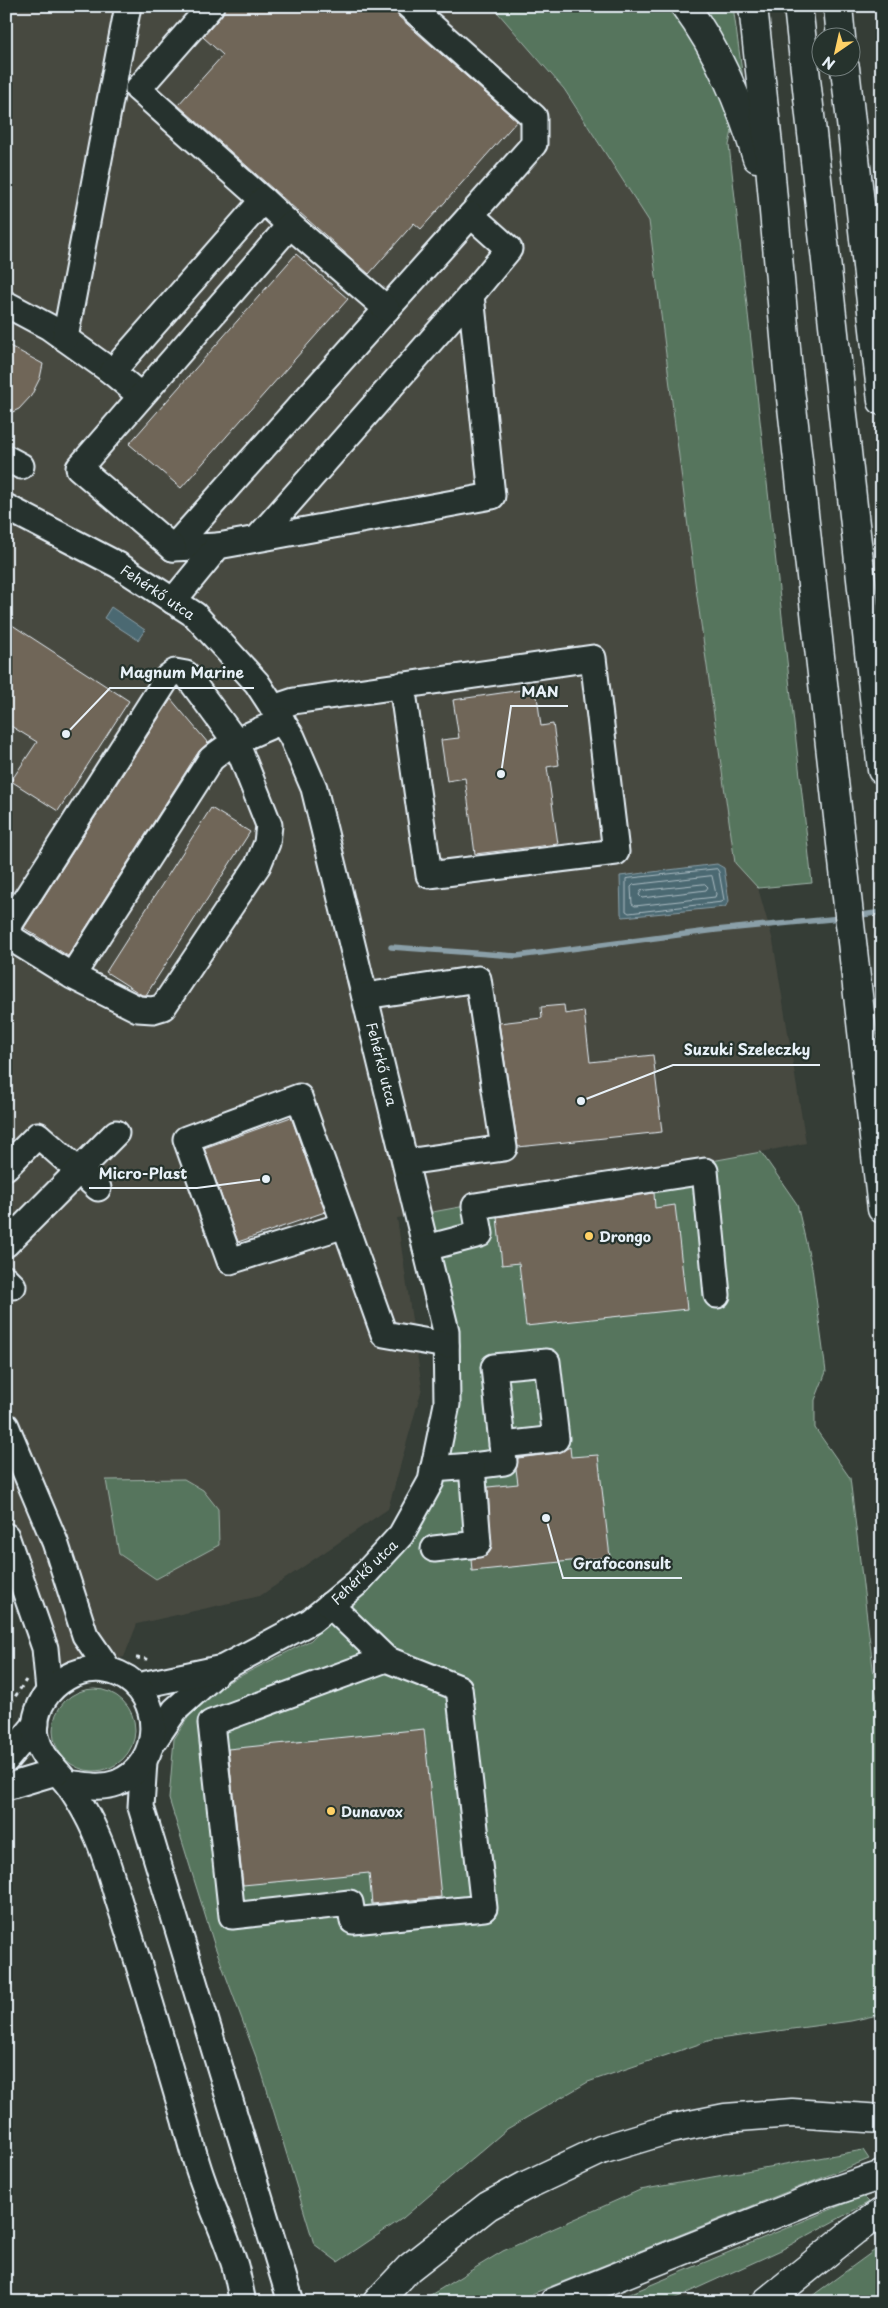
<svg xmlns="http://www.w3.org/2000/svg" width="888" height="2308" font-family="'Playpen Sans',sans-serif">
<rect width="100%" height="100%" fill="#353d36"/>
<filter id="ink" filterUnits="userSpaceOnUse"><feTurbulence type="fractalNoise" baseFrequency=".02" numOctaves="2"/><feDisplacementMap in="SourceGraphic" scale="10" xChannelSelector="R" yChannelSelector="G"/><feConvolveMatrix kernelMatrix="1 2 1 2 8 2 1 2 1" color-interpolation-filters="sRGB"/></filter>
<g filter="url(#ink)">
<polygon fill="#474940" points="6,6 492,6 563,89 649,221 695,582 735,863 758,888 773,941 806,1143 746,1155 187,1855 169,1799 174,1739 203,1695 311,1640 404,1545 448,1451 460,1379 450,1305 427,1213 397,1218 422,1388 388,1509 260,1596 137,1624 124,1657 64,1672 6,1528"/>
<g fill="#57755d" stroke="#a0b3aa">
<polygon points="492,6 733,6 743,79 729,145 812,883 758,888 735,863 695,582 649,221 564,89"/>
<polygon points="761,1152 797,1204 812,1268 826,1372 815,1400 815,1428 850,1478 882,1742 882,2014 851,2021 711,2040 588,2082 507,2129 403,2218 338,2262 314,2244 262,2073 214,1944 169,1799 174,1739 203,1695 311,1640 404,1545 448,1451 460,1379 450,1305 427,1213"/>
<polygon points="184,1479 203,1490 218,1509 219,1545 156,1579 119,1554 106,1480"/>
<circle cx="94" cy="1730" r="41"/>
<polygon points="863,2150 869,2159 512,2302 419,2302 503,2251 640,2190"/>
<polygon points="863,2196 869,2202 781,2250 667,2302 610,2302"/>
<polygon points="882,2245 882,2302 806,2302 816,2293"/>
</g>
<g fill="#4c6972" stroke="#8a9fa8">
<polygon points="111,607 145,630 138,640 104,618"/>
<polygon points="717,864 724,868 729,901 725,907 623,917 621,914 620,876"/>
</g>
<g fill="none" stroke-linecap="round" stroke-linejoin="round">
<g stroke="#aabbc2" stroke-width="1">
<polygon points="717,869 719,872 724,900 722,902 629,913 626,911 626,879"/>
<polygon points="712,876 716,894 715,897 635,906 632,904 631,887 633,885"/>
<polygon points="705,884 708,887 706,890 642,898 639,895 641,891"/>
</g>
<g stroke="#8a9fa8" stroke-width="5.5">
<polyline points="855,916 882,912"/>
<polyline points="391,947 517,956 716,930 841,918"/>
</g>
</g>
<g fill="#706659" stroke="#e8f1f8">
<polygon points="225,6 392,6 399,17 517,121 421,229 414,223 369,274 178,105 223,55 203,37 222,15"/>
<polygon points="296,254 348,299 181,488 129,444"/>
<polygon points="6,344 43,364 40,378 31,396 19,409 6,415"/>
<polygon points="6,621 129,701 58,811 11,781 37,742 6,723"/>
<polygon points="536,688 541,726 553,724 559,765 547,767 558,844 475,854 465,778 447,781 441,740 459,738 453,700"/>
<polygon points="171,699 208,743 199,751 68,956 24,928"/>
<polygon points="211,808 250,832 146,995 142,995 106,972"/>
<polygon points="564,1005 565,1014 584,1011 590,1062 653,1055 662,1132 518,1147 499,1023 542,1018 541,1007"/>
<polygon points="291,1117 325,1212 238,1242 204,1148"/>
<polygon points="654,1193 655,1208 675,1205 687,1309 526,1326 519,1263 502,1265 497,1217"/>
<polygon points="570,1447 571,1457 598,1455 610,1557 472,1571 471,1559 486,1556 491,1550 488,1487 518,1484 516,1469 518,1458 558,1453"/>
<polygon points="424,1729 441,1897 372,1904 369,1873 243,1885 228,1749"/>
</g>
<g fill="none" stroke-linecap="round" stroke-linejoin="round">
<defs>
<g id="minor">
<polyline points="211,6 138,89 263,200"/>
<polyline points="409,6 534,117 534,144 471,215"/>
<polyline points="6,304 49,327 112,372"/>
<polyline points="65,338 128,6"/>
<polyline points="141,396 112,372 263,200 290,225"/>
<polyline points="6,458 21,466"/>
<polyline points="6,507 118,565 195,615 257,683 292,737 314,788 446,1331 447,1404 431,1481 401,1535 357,1583 311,1621 221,1669 175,1710 153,1742"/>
<polyline points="218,546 173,548 471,215 509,249 471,295"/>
<polyline points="173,548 79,468 290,225 387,309"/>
<polyline points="173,601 218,546 257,539 492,496 471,295 257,539"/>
<polyline points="273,708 294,701 593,658 616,852 429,875 402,685"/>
<path d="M72 976 138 1009 153 1010 163 1007 258 865 267 843 269 825 236 742 186 674 175 672 168 677 11 922 8 932 14 940 72 976 211 759C231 741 257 732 282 721"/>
<polyline points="365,996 478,979 504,1148 406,1162"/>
<polyline points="6,1167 38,1135 98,1188"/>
<polyline points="345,1225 230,1261 186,1139 299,1097 384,1334 446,1345"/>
<polyline points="6,1244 116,1133"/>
<polyline points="426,1248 480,1234 475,1206 705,1171 717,1295"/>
<polyline points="6,1279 13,1286"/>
<polyline points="6,1426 55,1542 85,1635 109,1670"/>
<polyline points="472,1466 504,1462 494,1367 547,1362 556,1439 502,1445"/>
<polyline points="433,1469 472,1466 478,1544 434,1549"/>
<polyline points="6,1536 45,1648 49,1691"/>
<polyline points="330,1605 386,1659 211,1723 232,1916 350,1903 353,1921 484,1908 459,1688 386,1659"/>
<polyline points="137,1686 218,1669"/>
<polyline points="6,1760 36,1724"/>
<polyline points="144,1761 141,1807 291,2302"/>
<path d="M67 1783C83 1785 101 1789 117 1783 164 1764 165 1694 119 1674 79 1656 29 1692 36 1736 40 1756 54 1767 66 1782 76 1794 90 1819 96 1834 107 1857 113 1884 121 1908 144 1979 164 2050 185 2121 190 2140 195 2160 202 2179 212 2208 226 2236 235 2266 238 2277 240 2290 243 2302"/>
<polyline points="6,1787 56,1772"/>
</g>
<g id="major">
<polyline points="377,2302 409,2268 488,2206 525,2186 601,2150 670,2129 725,2118 792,2113 882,2119"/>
<polyline points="554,2302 822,2195 882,2175"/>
<polyline points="766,2302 854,2231 882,2212"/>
</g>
<g id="highway">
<path d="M685 6C719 52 740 103 757 158"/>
<polyline points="753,6 769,154 788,371 882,1209"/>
<polyline points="798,6 882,770"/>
<polyline points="838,6 841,38"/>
<polyline points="845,68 882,401"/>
</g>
</defs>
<use href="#minor" stroke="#e8f1f8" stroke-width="29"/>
<use href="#major" stroke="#e8f1f8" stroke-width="31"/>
<use href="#highway" stroke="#e8f1f8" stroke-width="31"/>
<g stroke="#e8f1f8" stroke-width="3" stroke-dasharray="4 4" stroke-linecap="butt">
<polyline points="136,1658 147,1659 149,1662"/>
<polyline points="11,1719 11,1703 26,1680"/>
</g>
<use href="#minor" stroke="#26332d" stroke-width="25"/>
<use href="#major" stroke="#26332d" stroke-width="28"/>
<use href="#highway" stroke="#26332d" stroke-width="28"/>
</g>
</g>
<g fill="#ffd166" stroke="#26332d" stroke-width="2">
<circle cx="589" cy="1236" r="5"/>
<circle cx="331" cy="1811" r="5"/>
</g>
<g text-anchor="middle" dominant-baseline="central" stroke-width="4.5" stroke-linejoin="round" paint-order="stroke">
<g font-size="14" fill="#e8f1f8" stroke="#26332d">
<text transform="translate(158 592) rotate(34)">Fehérkő utca</text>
<text transform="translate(382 1064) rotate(76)">Fehérkő utca</text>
<text transform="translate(364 1572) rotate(-44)">Fehérkő utca</text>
</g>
<g font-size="14" font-weight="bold" fill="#e8f1f8" stroke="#26332d" text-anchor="start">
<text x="599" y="1236">Drongo</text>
<text x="341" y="1811">Dunavox</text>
</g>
</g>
<path fill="none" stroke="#e8f1f8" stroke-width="2" d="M66 734L110 688H254M501 774L511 706H568M581 1101L673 1065H820M266 1179L197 1188H89M546 1518L563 1578H682"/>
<g fill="#e8f1f8" stroke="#26332d" stroke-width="2">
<circle cx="66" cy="734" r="5"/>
<circle cx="501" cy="774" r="5"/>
<circle cx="581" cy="1101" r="5"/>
<circle cx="266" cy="1179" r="5"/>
<circle cx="546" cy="1518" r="5"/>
</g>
<g font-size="15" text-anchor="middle" font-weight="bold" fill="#e8f1f8" stroke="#26332d" stroke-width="4.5" stroke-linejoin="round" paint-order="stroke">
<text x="182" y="678">Magnum Marine</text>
<text x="540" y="697">MAN</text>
<text x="747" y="1055">Suzuki Szeleczky</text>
<text x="143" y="1179">Micro-Plast</text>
<text x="622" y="1569">Grafoconsult</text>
</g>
<rect width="888" height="2308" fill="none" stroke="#26332d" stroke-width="25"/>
<rect x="12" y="12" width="863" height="2283" fill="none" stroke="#e8f1f8" stroke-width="2" filter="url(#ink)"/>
<g transform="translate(836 52) rotate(214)"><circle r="24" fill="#26332d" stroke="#747f7e"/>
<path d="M0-4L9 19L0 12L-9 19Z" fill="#ffd166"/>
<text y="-8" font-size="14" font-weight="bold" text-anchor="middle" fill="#e8f1f8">N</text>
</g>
</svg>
